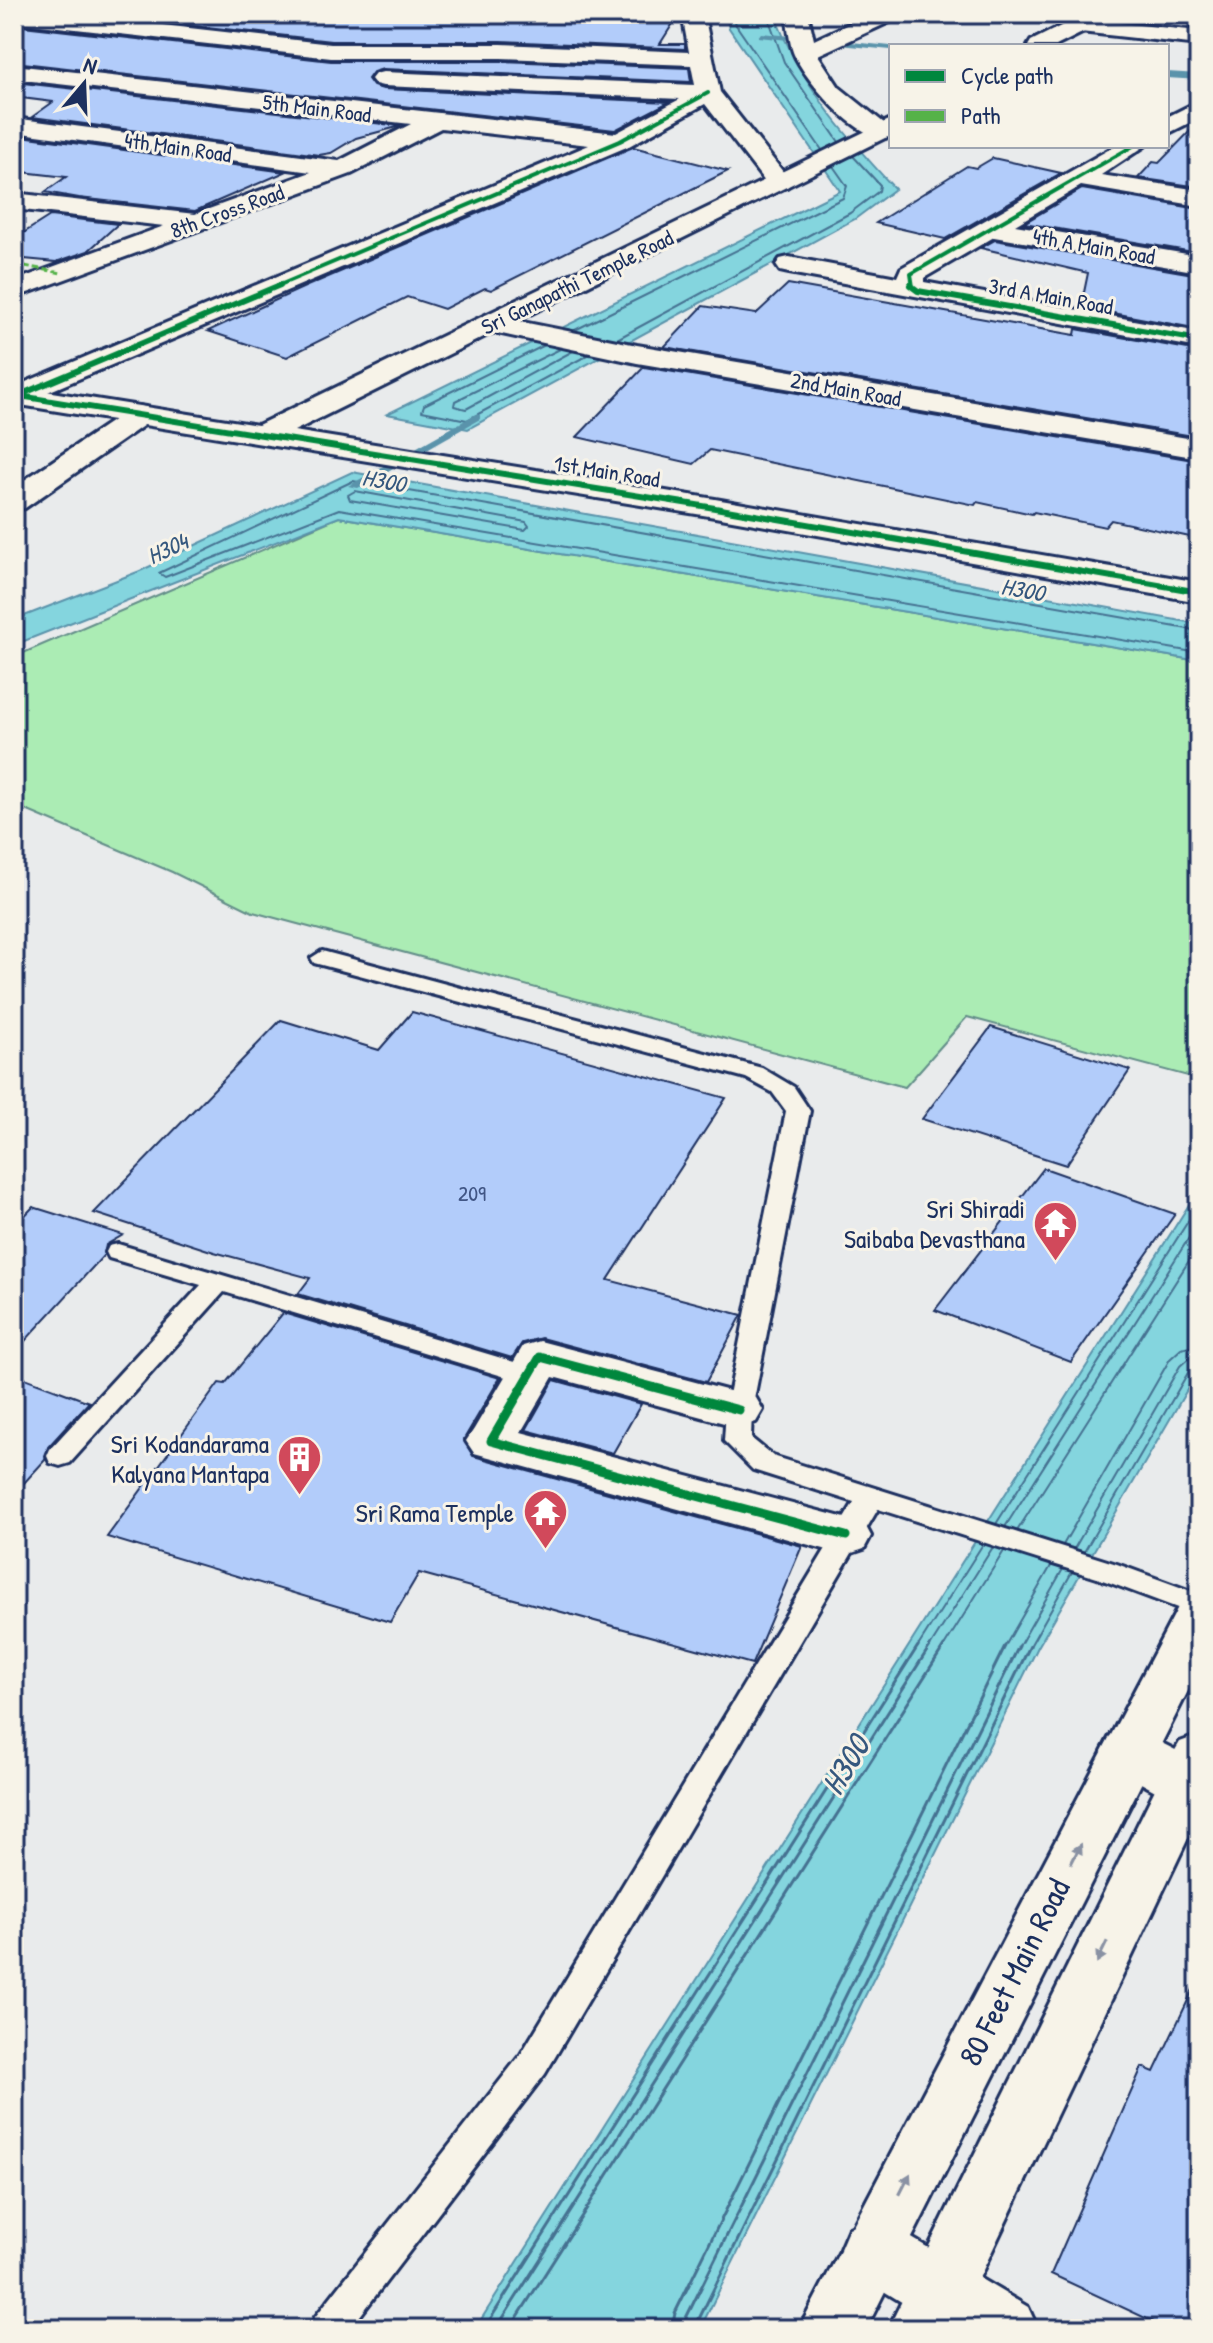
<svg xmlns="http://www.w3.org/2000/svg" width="1213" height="2343" font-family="'Patrick Hand',sans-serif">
<rect width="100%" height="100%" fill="#e9ebec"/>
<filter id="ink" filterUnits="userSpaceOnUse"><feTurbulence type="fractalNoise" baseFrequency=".0125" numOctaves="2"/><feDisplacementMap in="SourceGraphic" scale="16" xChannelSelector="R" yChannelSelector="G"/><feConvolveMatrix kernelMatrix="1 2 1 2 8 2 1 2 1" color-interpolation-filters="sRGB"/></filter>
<g filter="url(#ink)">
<polygon fill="#abecb4" stroke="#638e89" stroke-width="2" points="339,517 1199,661 1199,1079 967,1017 905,1087 253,912 172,872 14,805 14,657"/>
<g fill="#84d5de" stroke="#5a93ab" stroke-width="2">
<path d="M725 14H774C802 86 843 133 895 189L855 219 468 429 387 414 840 191 729 28Z"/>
<polygon points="352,472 1199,624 1199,661 339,517 14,645 14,620 140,571"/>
<polygon points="1199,1189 1199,1369 1038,1647 700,2329 475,2329"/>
</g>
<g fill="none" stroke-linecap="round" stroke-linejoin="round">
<g stroke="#457191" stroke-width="2">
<polyline points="733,14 736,25 822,150"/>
<polyline points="767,14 784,62 839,142"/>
<polyline points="575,330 843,198 847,186 833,166"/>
<polyline points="617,339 850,213 879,191 880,185 853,156"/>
<polyline points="545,345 424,405 422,411 467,420 588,355"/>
<polyline points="560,349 455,401 454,406 466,409 573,351"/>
<polygon points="355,491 526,522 529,526 525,530 350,500 348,495"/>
<polyline points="1199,631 353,481 159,573 165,577 339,509 1199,653"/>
<polyline points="996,1524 1199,1204"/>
<polyline points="1005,1527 1199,1222"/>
<polyline points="1017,1531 1199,1245"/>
<polyline points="1063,1545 1170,1359 1181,1349 1199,1345"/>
<polyline points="1074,1549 1180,1366 1189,1358 1199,1357"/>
<polyline points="1084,1552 1189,1371 1199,1367"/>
<polyline points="917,1648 983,1544"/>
<polyline points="929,1648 993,1547"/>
<polyline points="943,1648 1004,1551"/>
<polyline points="1004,1648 1051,1566"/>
<polyline points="1018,1648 1063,1569"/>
<polyline points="1029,1648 1072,1572"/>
</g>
<g stroke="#457191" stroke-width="3">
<polyline points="484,2329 918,1646"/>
<polyline points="496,2329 930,1646"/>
<polyline points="510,2329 944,1646"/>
<polyline points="672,2329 675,2313 1005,1646"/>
<polyline points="684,2329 686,2318 1019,1646"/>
<polyline points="694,2329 1030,1646"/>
</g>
<g fill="#5a93ab" fill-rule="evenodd">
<polygon points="761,33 891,46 893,46 891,50 758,37"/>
<polygon points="1167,72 1199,74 1199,80 1167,78"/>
<polygon points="476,414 480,415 480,419 358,488 348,486"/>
</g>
</g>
<g fill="#b2ccfa" stroke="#1b2f5e" stroke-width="2">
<polygon points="91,14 679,14 660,44 685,44 685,49 501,41 331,41"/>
<polygon points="14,25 331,61 501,61 689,68 691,82 383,69 373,72 368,79 373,86 383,89 669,102 615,130 14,62"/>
<polygon points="14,82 401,126 356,138 331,153 319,155 32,117 53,102 14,97"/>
<polygon points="1199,122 1199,187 1138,178 1153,162 1159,163"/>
<polygon points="14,135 285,172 195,211 79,198 45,192 66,177 14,171"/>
<polygon points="633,147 728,171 491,290 485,288 444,309 407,297 287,357 208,331 307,286"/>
<polygon points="993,158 1061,173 945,239 876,223 967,166 976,168"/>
<polygon points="1082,189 1199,209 1199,253 1024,223"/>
<polygon points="50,216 118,224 88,251 56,262 14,258 14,239"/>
<polygon points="995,240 1199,275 1199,329 1081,307 1088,273 981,248"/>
<polygon points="788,284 1075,335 1076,329 1199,351 1199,437 664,347 703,306 756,314"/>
<polygon points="644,367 1199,461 1199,539 1111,520 1105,527 1034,512 1032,514 977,502 975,505 710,450 694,464 577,437"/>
<polygon points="412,1012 726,1098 608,1280 742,1315 706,1382 541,1338 522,1343 512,1358 298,1294 310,1278 214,1252 94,1213 281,1020 379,1050"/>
<polygon points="991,1027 1130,1070 1066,1165 922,1119"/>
<polygon points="1044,1168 1175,1214 1071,1362 935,1310"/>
<polygon points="33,1207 123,1235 106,1245 104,1255 14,1353 14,1227"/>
<polygon points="283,1313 500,1378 464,1439 473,1456 802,1546 752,1664 419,1573 390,1622 107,1537 219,1383 225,1384"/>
<polygon points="14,1374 89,1402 48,1447 45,1460 14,1494"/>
<polygon points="554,1380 641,1404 613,1453 526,1430"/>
<polygon points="1199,1977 1199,2312 1192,2329 1169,2329 1051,2274 1142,2067 1154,2072"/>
</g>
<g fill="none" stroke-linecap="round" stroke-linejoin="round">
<defs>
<g id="lane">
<polygon points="322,951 762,1068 794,1087 810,1111 752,1410 751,1438 773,1456 1117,1564 1199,1594 1199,1616 1097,1578 878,1509 545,2074 350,2329 310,2329 315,2317 521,2054 854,1502 753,1470 724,1441 726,1410 786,1111 772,1092 746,1078 314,963 311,958"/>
<polygon points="118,1244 538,1369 542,1375 538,1381 529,1384 224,1292 70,1463 60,1466 50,1463 47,1456 50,1449 201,1285 109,1258 106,1252 109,1246"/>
</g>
<g id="street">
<polygon points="14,14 64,14 331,44 501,44 689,52 682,14 704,14 720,92 791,182 787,187 769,187 705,104 629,146 17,405 14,404 14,387 589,145 441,128 351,174 14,298 14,281 164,226 14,209 14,193 195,214 311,172 14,132 14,118 339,161 411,124 14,79 14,65 616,133 680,99 383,86 375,84 371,79 375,74 383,72 695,85 691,65 501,58 331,58 14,22"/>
<path d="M786 14H808L814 40 870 14H899L896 19 818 55 839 87 889 127 891 130 889 137C859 144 803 78 793 52 789 40 788 26 786 14Z"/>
<polygon points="1079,19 1199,31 1199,45 1071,31 1068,26"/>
<polygon points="1199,101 1199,118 1167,134 1167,117"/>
<polygon points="1115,146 1145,146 1101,175 1199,190 1199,206 1081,186 1015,225 1199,256 1199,272 994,237 924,278 924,282 1199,332 1199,348 789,273 780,271 776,265 780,259 789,257 897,277 901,268"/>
<polygon points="493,316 637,345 1199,440 1199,458 637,363 483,330 479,324 483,318"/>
<polygon points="140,406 150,409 155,415 150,421 25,508 14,510 14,487 130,409"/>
<polygon points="540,1341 756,1398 763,1410 756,1422 739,1427 553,1377 521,1432 864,1523 871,1536 864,1549 846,1555 474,1453 466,1441 474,1429 523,1346"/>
<polygon points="1129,1729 1148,1736 1199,1762 1199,1810 1179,1804 1110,1766 1102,1751 1110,1736"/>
<polygon points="872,2219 895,2228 1028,2307 1038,2329 946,2329 849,2270 840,2249 849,2228"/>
</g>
<g id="secondary">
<polygon points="1085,14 1113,14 1110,19 1056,46 1028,46 1031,41"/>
<polygon points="891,119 891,135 294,431 715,499 1199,582 1199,602 715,517 14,404 14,386 258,425"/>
</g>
<g id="primary">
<polygon points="1199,1597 1199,1669 866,2329 799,2329 1173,1617 1180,1603"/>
<polygon points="1199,1735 1199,1815 955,2329 888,2329 1171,1757 1180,1742"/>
</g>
</defs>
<use href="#lane" stroke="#1b2f5e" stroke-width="6"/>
<use href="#street" stroke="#1b2f5e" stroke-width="6"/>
<use href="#secondary" stroke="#1b2f5e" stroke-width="6"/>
<use href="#primary" stroke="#1b2f5e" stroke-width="6"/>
<use href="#lane" fill="#f7f3e8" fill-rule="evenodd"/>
<use href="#street" fill="#f7f3e8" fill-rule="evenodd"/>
<use href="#secondary" fill="#f7f3e8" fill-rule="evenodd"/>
<use href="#primary" fill="#f7f3e8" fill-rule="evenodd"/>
<polyline stroke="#55b248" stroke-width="3" stroke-dasharray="7 3" stroke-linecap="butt" points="14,264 62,273"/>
<defs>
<g id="cycleway-far2">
<polyline points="275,287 620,141 708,93"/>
<polyline points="913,287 911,274 1133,146"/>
</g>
<g id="cycleway-far1">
<polyline points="910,285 918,291 1199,340"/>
<polyline points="14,395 715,508 1199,592"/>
<polyline points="17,396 280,285"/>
</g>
<polyline id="cycleway" points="739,1410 540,1357 491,1441 846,1536"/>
</defs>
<use href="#cycleway-far2" stroke="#f7f3e8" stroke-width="7"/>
<use href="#cycleway-far1" stroke="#f7f3e8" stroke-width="9"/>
<use href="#cycleway" stroke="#f7f3e8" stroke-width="14"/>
<use href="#cycleway-far2" stroke="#00873e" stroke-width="4"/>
<use href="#cycleway-far1" stroke="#00873e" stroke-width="6"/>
<use href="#cycleway" stroke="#00873e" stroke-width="9"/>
</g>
<defs><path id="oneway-solid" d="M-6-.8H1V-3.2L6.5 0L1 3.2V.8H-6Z" transform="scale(2)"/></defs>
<g fill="#8991a3">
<use href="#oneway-solid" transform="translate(1076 1854) rotate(-63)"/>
<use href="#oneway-solid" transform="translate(1102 1952) rotate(116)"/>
<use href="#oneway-solid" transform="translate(905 2184) rotate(-63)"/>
</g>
</g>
<defs>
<symbol id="temple-pin" viewBox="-11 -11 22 30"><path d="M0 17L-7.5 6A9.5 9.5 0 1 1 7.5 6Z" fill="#d1495b" stroke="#f7f3e8"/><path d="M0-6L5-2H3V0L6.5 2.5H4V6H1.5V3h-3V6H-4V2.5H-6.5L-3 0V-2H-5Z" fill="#fff"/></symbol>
<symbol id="building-pin" viewBox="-11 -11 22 30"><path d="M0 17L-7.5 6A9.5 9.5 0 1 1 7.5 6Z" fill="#d1495b" stroke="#f7f3e8"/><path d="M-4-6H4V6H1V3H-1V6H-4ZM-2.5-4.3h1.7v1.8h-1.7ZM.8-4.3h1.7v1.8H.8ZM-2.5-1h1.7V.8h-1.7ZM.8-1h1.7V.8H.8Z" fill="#fff"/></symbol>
</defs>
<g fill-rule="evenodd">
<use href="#temple-pin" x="1030" y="1198" width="51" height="69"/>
<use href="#building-pin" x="274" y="1432" width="51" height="69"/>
<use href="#temple-pin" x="520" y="1486" width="51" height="69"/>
</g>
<g text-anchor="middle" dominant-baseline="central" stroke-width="6" stroke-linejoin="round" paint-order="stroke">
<g font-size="22" fill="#1b2f5e" stroke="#f7f3e8">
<text transform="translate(317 108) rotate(7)">5th Main Road</text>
<text transform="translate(178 147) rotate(8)">4th Main Road</text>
<text transform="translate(227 211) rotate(-20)">8th Cross Road</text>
<text transform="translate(1094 246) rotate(10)">4th A Main Road</text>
<text transform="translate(577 282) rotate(-26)">Sri Ganapathi Temple Road</text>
<text transform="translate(1051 296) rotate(10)">3rd A Main Road</text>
<text transform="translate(846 389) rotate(10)">2nd Main Road</text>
<text transform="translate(607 471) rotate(9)">1st Main Road</text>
</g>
<g font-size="22" fill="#415685">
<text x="472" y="1193">209</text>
</g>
<g font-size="24" font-style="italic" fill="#35587e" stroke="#f7f3e8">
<text transform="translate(384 480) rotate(10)">H300</text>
<text transform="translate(167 548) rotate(-25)">H304</text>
<text transform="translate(1023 589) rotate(10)">H300</text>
</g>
<g font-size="26" fill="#1b2f5e" stroke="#f7f3e8" text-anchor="end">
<text x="1025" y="1208">Sri Shiradi<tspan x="1025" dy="30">Saibaba Devasthana</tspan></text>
<text x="269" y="1443">Sri Kodandarama<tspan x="269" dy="30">Kalyana Mantapa</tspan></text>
<text x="514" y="1512">Sri Rama Temple</text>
</g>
<g font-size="32" fill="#1b2f5e" stroke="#f7f3e8">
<text transform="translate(1014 1972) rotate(-63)">80 Feet Main Road</text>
</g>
<g font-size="34" font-style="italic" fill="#35587e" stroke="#f7f3e8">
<text transform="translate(845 1765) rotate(-59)">H300</text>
</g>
</g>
<rect width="1213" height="2343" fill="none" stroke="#f7f3e8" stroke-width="48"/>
<rect x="24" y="24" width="1165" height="2295" fill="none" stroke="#1b2f5e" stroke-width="3" filter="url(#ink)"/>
<rect x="889" y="44" width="280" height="104" fill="#f7f3e8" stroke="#9fa5b1" stroke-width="2"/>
<rect x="905" y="70" width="40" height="12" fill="#00873e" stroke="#9fa5b1" stroke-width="2"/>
<text x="961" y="84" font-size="24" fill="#1b2f5e">Cycle path</text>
<rect x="905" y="110" width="40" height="12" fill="#55b248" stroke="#9fa5b1" stroke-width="2"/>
<text x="961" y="124" font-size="24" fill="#1b2f5e">Path</text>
<g transform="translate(84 84) rotate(19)" stroke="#f7f3e8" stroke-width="6" paint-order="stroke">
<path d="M0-6L14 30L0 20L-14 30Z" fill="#1b2f5e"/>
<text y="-12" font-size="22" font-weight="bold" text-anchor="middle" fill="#1b2f5e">N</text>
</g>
</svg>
